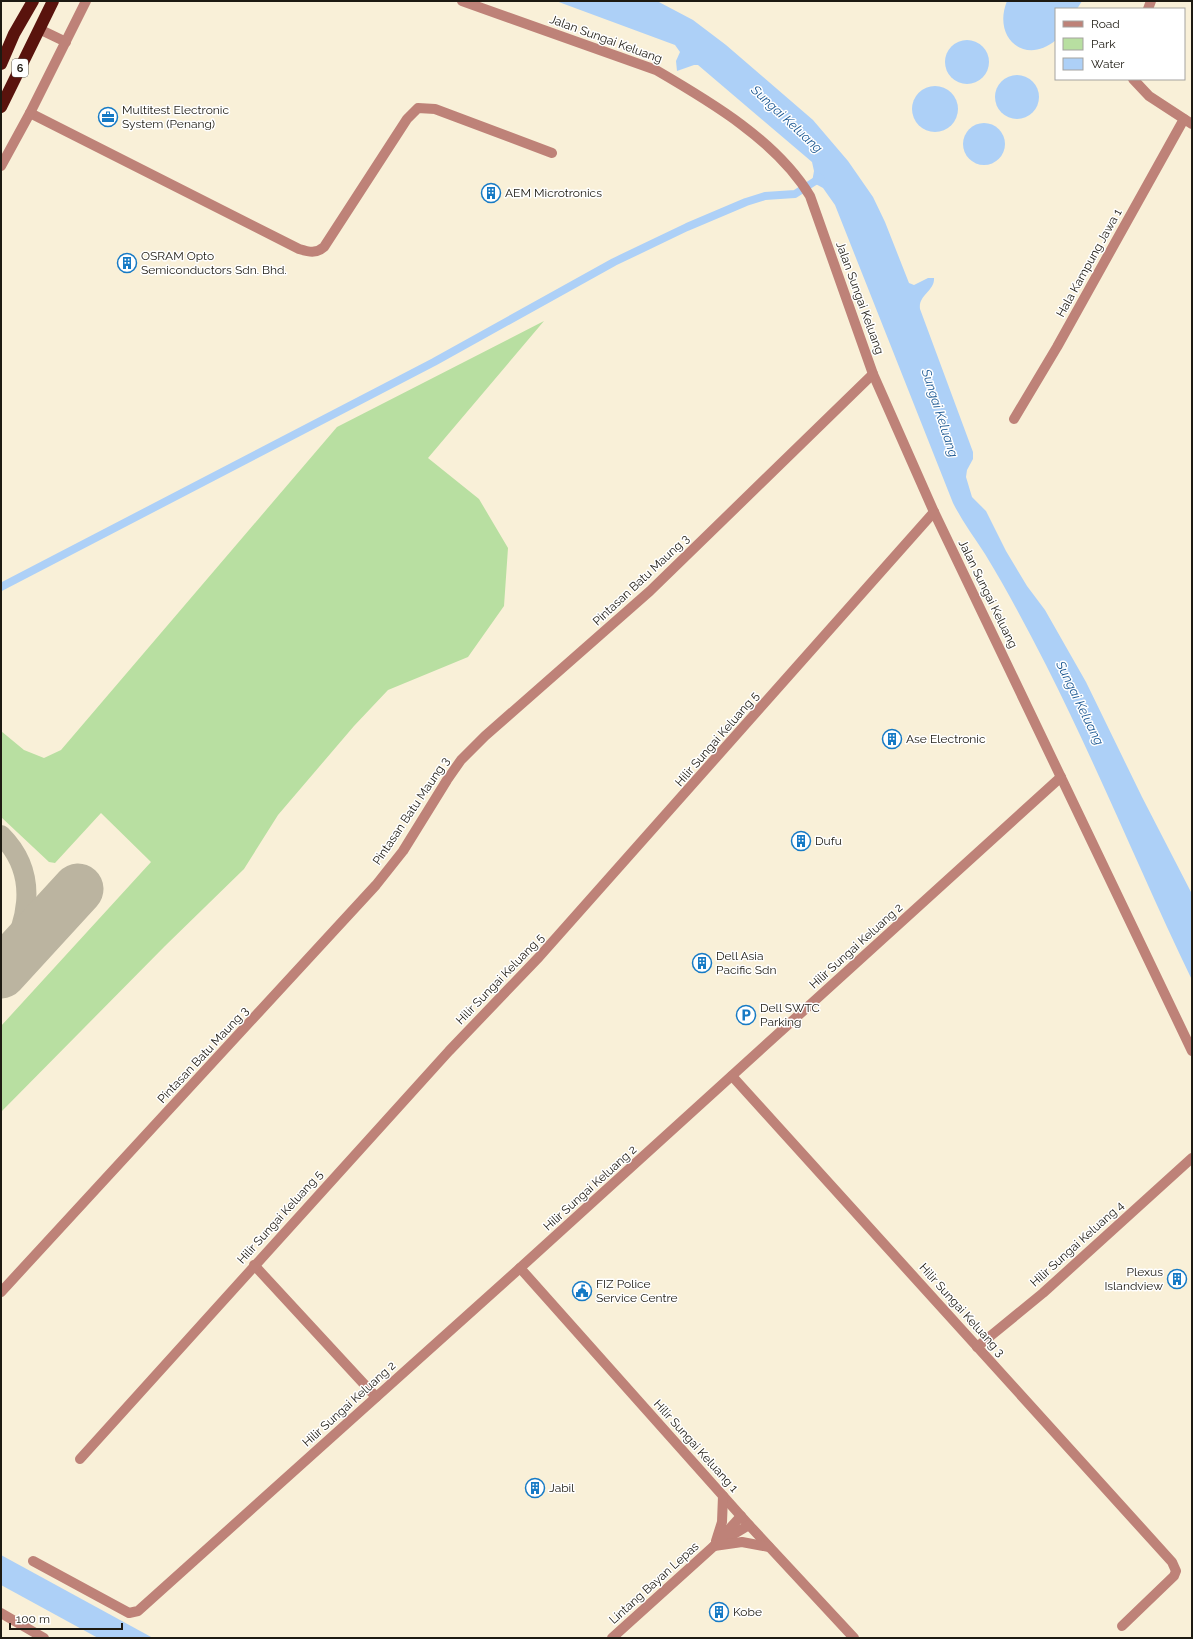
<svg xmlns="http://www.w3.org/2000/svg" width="1193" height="1639" font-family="Raleway,sans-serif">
<rect width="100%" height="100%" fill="#f9f0d8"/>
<polygon fill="#b8dfa1" points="544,321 428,458 479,499 508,548 504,606 468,657 388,690 354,726 278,815 244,869 165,946 1,1112 1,1026 151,862 101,813 55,863 49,862 1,817 1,731 24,750 44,758 61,750 337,427"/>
<g fill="#add0f7">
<path d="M556 1H657L693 20 726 45 813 120 848 161 873 197 885 222 909 283 914 285 928 278H934C935 291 918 295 920 309L973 452V459L967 470 966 477 972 497 986 511 1006 551 1027 586 1045 610 1086 682 1142 797 1192 894V980C1142 876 1098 768 1046 665 1027 628 1007 590 985 554 974 537 962 521 953 503L835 205 823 188 812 182 814 171 812 162 698 65H694L677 71 676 61 680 52 675 45Z"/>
<path d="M1007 1H1082L1077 9H1056V40C1025 66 992 38 1007 1Z"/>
<circle cx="967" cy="62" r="22"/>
<circle cx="1017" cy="97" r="22"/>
<circle cx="935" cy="109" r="23"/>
<circle cx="984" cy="144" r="21"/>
<polygon points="1,1555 153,1638 98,1638 1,1585"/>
</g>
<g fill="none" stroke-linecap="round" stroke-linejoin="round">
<polyline stroke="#add0f7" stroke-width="8" points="1,587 434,362 614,262 687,227 746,202 765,196 795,194 820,178"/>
<path stroke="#bbb4a0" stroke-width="20" d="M1 835C42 876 27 927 1 971"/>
<polyline stroke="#bbb4a0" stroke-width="51" points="1,973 78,889"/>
<g stroke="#be8278" stroke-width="10">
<path d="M462 1 656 70C711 102 777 141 810 196L873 374 934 512 1192 1051"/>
<polyline points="1148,9 1151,1"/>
<polyline points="39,29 66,42"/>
<polyline points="1133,79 1149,96 1192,124"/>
<path d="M30 113 299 249C309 252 316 254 324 247L407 119 418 108 435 109 552 153"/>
<polyline points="1,166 30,113 86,1"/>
<polyline points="1014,419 1057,347 1184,119"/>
<polyline points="732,1076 1172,1562 1176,1571 1174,1576 1122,1626"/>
<polyline points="254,1265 376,1397"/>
<polyline points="520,1268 749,1525 854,1638"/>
<polyline points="1,1292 376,885 403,851 447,780 461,760 485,736 650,591 873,374"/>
<polyline points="977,1347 1043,1293 1192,1158"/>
<polyline points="80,1459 449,1051 539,957 934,512"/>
<polyline points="724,1540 749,1525"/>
<polyline points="716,1541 722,1522 723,1496"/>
<polyline points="714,1546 742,1542 769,1547"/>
<polyline points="33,1561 129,1613 138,1611 520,1268 1061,777"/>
<polyline points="1,1613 44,1638"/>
<polyline points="612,1638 714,1546 741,1516"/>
</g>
<g stroke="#59130d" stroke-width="12">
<polyline points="1,64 14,34 33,1"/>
<polyline points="1,107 53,1"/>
</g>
</g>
<defs>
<symbol id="office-ring" viewBox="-11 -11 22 22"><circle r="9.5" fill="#fff" stroke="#167ac5" stroke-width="1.5"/><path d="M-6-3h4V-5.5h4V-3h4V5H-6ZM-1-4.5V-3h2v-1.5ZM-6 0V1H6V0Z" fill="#167ac5"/></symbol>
<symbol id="building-ring" viewBox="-11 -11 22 22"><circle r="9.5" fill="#fff" stroke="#167ac5" stroke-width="1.5"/><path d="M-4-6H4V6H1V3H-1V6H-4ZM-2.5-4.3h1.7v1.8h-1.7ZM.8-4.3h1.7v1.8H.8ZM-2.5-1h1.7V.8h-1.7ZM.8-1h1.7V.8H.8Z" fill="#167ac5"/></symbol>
<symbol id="parking-ring" viewBox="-11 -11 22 22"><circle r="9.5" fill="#fff" stroke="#167ac5" stroke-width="1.5"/><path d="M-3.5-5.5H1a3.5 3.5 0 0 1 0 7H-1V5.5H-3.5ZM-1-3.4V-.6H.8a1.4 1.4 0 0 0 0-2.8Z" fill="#167ac5"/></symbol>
<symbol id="civic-ring" viewBox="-11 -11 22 22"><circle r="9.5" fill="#fff" stroke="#167ac5" stroke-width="1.5"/><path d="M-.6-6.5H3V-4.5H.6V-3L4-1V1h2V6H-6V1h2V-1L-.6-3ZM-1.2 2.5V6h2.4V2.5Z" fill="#167ac5"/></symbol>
</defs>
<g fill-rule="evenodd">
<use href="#office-ring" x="97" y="106" width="22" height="22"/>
<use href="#building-ring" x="480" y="182" width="22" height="22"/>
<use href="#building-ring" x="116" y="252" width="22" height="22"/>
<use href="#building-ring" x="881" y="728" width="22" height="22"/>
<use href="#building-ring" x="790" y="830" width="22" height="22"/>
<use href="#building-ring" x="691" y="952" width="22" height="22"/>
<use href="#parking-ring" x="735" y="1004" width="22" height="22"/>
<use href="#building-ring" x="1166" y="1268" width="22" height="22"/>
<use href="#civic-ring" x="571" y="1280" width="22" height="22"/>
<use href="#building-ring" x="524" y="1477" width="22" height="22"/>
<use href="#building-ring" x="708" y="1601" width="22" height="22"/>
</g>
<g text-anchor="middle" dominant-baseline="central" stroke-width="3" stroke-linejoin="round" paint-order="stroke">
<rect fill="#fff" stroke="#615f59" stroke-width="1" x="12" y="59" width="16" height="18" rx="3"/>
<g font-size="11" font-weight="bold" fill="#1d1a12">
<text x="20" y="68">6</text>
</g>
<g font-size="12" fill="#1d1a12" stroke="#fff">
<text transform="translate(606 39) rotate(20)">Jalan Sungai Keluang</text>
<text transform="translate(1089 263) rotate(-61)">Hala Kampung Jawa 1</text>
<text transform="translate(860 298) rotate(70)">Jalan Sungai Keluang</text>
<text transform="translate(641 580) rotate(-43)">Pintasan Batu Maung 3</text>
<text transform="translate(988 594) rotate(64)">Jalan Sungai Keluang</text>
<text transform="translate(717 739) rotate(-49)">Hilir Sungai Keluang 5</text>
<text transform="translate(411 811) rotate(-56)">Pintasan Batu Maung 3</text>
<text transform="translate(856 946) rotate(-42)">Hilir Sungai Keluang 2</text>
<text transform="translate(500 979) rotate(-46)">Hilir Sungai Keluang 5</text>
<text transform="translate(203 1055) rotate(-47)">Pintasan Batu Maung 3</text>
<text transform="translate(590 1188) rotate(-42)">Hilir Sungai Keluang 2</text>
<text transform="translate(280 1217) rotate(-48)">Hilir Sungai Keluang 5</text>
<text transform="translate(1077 1244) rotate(-42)">Hilir Sungai Keluang 4</text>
<text transform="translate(962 1310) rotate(48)">Hilir Sungai Keluang 3</text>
<text transform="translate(349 1404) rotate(-42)">Hilir Sungai Keluang 2</text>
<text transform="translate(696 1446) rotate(48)">Hilir Sungai Keluang 1</text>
<text transform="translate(654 1583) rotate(-42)">Lintang Bayan Lepas</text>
</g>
<g font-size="12" fill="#1d1a12" stroke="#fff" text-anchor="start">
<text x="122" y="110">Multitest Electronic<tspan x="122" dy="14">System (Penang)</tspan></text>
<text x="505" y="193">AEM Microtronics</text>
<text x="141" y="256">OSRAM Opto<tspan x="141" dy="14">Semiconductors Sdn. Bhd.</tspan></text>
<text x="906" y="739">Ase Electronic</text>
<text x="815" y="841">Dufu</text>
<text x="716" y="956">Dell Asia<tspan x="716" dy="14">Pacific Sdn</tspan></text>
<text x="760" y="1008">Dell SWTC<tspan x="760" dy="14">Parking</tspan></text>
<text x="1163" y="1272" text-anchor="end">Plexus<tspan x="1163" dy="14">Islandview</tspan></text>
<text x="596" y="1284">FIZ Police<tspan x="596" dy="14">Service Centre</tspan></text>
<text x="549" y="1488">Jabil</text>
<text x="733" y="1612">Kobe</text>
</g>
<g font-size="13" font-style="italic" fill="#1d5993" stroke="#fff">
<text transform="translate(787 119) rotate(43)">Sungai Keluang</text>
<text transform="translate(940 413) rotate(72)">Sungai Keluang</text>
<text transform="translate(1080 703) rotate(64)">Sungai Keluang</text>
</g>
</g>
<rect width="1193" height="1639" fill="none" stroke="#1d1a12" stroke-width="4"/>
<rect x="1055" y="8" width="130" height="72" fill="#ffffff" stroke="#a5a3a0"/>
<rect x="1063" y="21" width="20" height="6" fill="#be8278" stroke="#a5a3a0"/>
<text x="1091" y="28" font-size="12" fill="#1d1a12">Road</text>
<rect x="1063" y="38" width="20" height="12" fill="#b8dfa1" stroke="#a5a3a0"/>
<text x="1091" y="48" font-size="12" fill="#1d1a12">Park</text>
<rect x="1063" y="58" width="20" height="12" fill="#add0f7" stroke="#a5a3a0"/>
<text x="1091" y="68" font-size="12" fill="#1d1a12">Water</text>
<path d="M10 1623v6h112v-6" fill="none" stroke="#1d1a12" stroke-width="2"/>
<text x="16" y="1623" font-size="12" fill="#1d1a12" stroke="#ffffff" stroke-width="3" paint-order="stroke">100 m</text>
</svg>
